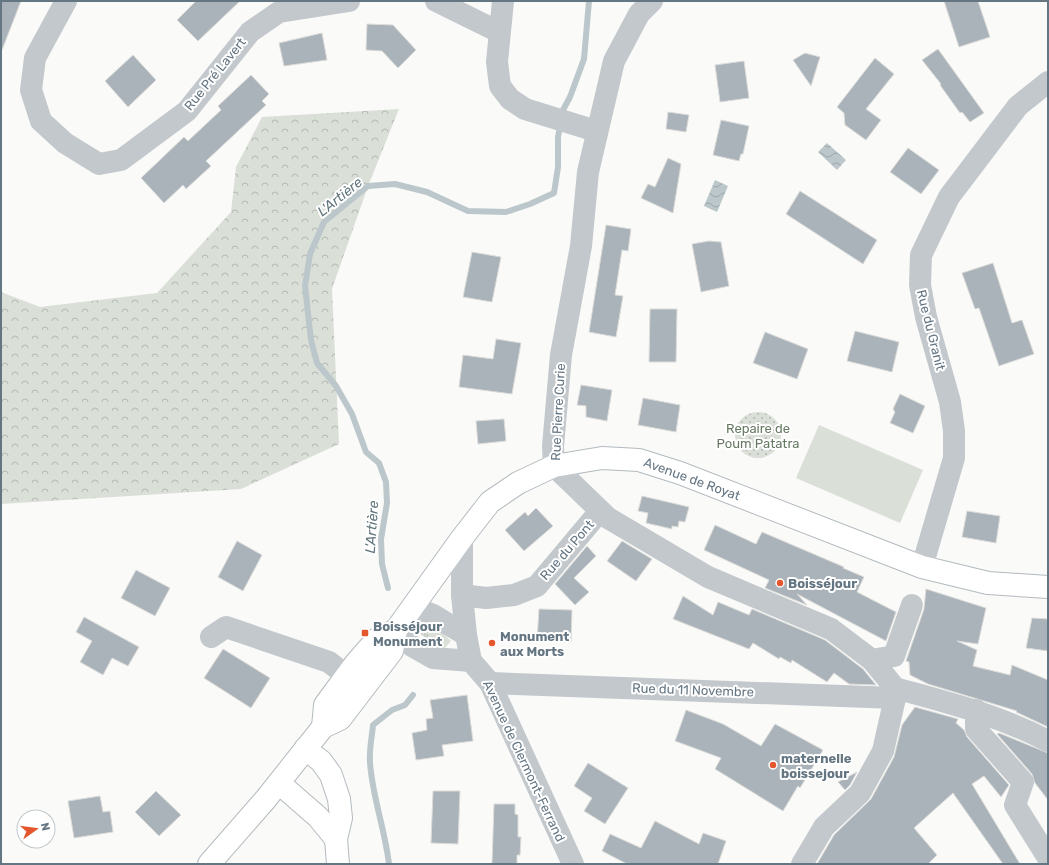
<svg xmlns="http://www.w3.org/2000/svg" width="1049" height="865" font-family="Rubik,sans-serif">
<defs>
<pattern id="grass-tufts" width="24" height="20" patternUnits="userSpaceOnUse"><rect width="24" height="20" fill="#dadfd7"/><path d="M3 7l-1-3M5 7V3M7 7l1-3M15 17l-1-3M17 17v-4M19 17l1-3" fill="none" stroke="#b4b9b4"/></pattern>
<pattern id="forest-crowns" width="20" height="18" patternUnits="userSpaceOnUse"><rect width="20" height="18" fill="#dadfd7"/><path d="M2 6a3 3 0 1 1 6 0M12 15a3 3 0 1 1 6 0" fill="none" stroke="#b4b9b4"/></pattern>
<pattern id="park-dots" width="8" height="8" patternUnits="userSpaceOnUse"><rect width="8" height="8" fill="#dadfd7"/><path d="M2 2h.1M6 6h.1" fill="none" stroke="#b4b9b4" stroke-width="1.8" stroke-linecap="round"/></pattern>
<pattern id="water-waves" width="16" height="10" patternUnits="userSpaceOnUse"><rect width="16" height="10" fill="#bbc7cb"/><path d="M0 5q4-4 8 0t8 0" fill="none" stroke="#9ca6aa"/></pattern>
</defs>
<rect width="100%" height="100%" fill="#fafaf8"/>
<polygon fill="url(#grass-tufts)" points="429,621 451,641 443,650 419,633"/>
<polygon fill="url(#forest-crowns)" points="399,109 368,186 332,289 339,444 241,489 1,504 1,292 40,307 157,293 231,212 236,167 262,117"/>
<circle fill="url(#park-dots)" cx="758" cy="435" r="23"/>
<polygon fill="#dadfd7" points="819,425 923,470 900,523 796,478"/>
<g fill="url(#water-waves)">
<polygon points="827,143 846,160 837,170 818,152"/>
<polygon points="715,180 728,186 717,212 704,206"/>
</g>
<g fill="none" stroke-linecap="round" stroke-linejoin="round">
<g stroke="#bbc7cb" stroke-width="6">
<polyline points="388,588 382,564 381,539 387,503 386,482 379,463 366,452 352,414 336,386 317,363 311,340 305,286 310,254 324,222 368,186 395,184 427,192 468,211 506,212 530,204 554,193 558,167 558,137 563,110 570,97 584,59 589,1"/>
<path d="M389 864C385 829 372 796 370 762 369 750 372 737 373 725L392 710 405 705 413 695"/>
</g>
</g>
<g fill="#aab3b9" stroke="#dcdcda">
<polygon points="1,1 21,1 2,50 1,50"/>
<polygon points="196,1 240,1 198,41 177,20"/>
<polygon points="944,1 978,1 990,37 959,47"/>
<polygon points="367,24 393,25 416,50 398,68 382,51 366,50"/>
<polygon points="322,33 327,60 284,66 279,43"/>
<polygon points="938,49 984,113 970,122 962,112 960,113 940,85 941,84 922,60"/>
<polygon points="805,53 820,57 811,86 793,60"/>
<polygon points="133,55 156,80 128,107 105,81"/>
<polygon points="875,58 894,74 866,109 881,120 866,140 845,125 844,113 837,107"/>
<polygon points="744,61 749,98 720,102 715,65"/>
<polygon points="251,75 269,94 262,101 266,105 206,161 211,166 186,189 183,185 164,203 141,178 184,137 188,141 221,110 218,106"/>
<polygon points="668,112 689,115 686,132 666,129"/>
<polygon points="721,120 749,126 743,154 741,154 739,161 713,155"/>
<polygon points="908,148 939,170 921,194 890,172"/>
<polygon points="668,158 681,164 673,213 641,198 648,184 655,187"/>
<polygon points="800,191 877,240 863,264 786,214"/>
<polygon points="606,225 631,229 628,251 622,250 615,295 623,296 616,337 589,332"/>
<polygon points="709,241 721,242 729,286 701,292 692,244"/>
<polygon points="472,252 501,257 492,302 463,297"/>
<polygon points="993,263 1012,323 1022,320 1034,354 999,366 979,308 975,309 962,273"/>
<polygon points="650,309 677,309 676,362 649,362"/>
<polygon points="855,331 899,342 892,372 847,361"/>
<polygon points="765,332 808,349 797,379 753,363"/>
<polygon points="496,339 521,343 512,394 459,387 463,355 493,359"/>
<polygon points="581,385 612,390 607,421 586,417 586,406 577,405"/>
<polygon points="900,394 925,406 913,433 890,423 895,412 893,409"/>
<polygon points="643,398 680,405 676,432 638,425"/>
<polygon points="504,419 506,441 478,444 476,421"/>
<polygon points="642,496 689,507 685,522 679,521 678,527 672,526 672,529 646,523 648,513 638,511"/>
<polygon points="536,508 553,526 524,551 505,530 525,512 528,516"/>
<polygon points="967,511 1000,516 996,543 962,537"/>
<polygon points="715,525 756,544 762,532 844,567 843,568 864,577 857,592 896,612 886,641 797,594 807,605 765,588 769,580 704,550"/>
<polygon points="237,541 262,555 243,591 218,577"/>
<polygon points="622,541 652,559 636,581 607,561"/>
<polygon points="587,546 596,556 574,578 589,592 575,605 555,584"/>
<polygon points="136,570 170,588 155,616 121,598"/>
<polygon points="926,589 986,608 978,644 957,641 977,650 973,666 1010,675 1012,665 1048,680 1048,727 1016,712 1017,711 928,684 910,675 909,662 906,661 924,609"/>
<polygon points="683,596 713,615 718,602 749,615 752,609 825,640 863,669 876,685 849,684 834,673 827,682 792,660 791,663 780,657 779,659 753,643 749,649 673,619"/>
<polygon points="539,609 572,610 571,642 537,641"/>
<polygon points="84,617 139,647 128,666 112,658 103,675 80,662 92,641 76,632"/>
<polygon points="1032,618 1048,619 1048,651 1026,648"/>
<polygon points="223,649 270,678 251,708 204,678"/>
<polygon points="467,695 473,741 442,745 444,756 416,760 412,733 427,730 426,719 433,718 430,700"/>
<polygon points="915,707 958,719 956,723 964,730 967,737 1009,785 1001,797 984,776 972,784 1020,864 1003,864 953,793 914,828 937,855 928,864 817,864 834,835 871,799 894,757 902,725"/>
<polygon points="686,710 723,724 761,746 775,724 823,750 800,788 798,786 783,811 715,769 721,758 675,741"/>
<polygon points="999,733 1048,753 1048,800 1035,783 1032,774 997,734"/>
<polygon points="588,763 628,788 605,824 584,811 592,798 574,786"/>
<polygon points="857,772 850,785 845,790 838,782"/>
<polygon points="156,791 181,815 159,836 135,812"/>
<polygon points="433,791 460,791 458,844 431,843"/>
<polygon points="100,796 103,812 110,811 113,832 74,838 68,801"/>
<polygon points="494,804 515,804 515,814 518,815 518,837 521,837 520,855 517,855 517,864 492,864"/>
<polygon points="655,821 699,844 703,833 726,841 718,864 627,864 602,851 610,834 641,848"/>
</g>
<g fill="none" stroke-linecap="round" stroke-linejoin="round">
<defs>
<g id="secondary">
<polyline points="323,727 325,705 356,663 377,639 396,630"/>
<polyline points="305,749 321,761 331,775 339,799 341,818 336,839 338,864"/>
<polyline points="279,783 318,817 336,839"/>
<polyline points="209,864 265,800 323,727 340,719 350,706 392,651 396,630 462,538 490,502 518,483 554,466 602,458 639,460 680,473 922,567 988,583 1048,587"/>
</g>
</defs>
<use href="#secondary" stroke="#b3babf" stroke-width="24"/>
<g stroke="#c3c8cc" stroke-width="22">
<polyline points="66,1 35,58 31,90 41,121 65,143 99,164 121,160 187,111 250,32 279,12 349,1"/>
<polyline points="436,1 499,32"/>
<polyline points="503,1 497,62 500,86 510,99 525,109 596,131"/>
<polyline points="652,1 639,14 614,61 588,172 581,246 561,355 553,446 554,466 608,518 708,577 831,629 872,660 895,688 895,698 883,751 860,793 824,827 802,864"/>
<polyline points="462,538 462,595 466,635"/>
<polyline points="922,567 954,458 954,431 950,402 926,317 920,285 921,255 949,197 1018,106 1048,82"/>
<polyline points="462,595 486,598 514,595 537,586 600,511"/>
<polyline points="413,607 433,615 466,635 471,661 490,683 573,864"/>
<polyline points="396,630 412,646 433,658 471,661"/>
<polyline points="211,637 226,627 329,662 347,676"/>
<polyline points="872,660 894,656 912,605"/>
<polyline points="490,683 895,698"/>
<path d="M895 688C949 703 998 715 1048 741"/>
<polyline points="976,710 976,729 1023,782 1015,805 1048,858"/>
</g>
<use href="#secondary" stroke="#fff" stroke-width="22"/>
</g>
<g fill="#e4572e" stroke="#fff" stroke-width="1.5">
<circle cx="780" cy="583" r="4"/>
<rect x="361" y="629" width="8" height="8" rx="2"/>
<circle cx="492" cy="643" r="4"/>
<circle cx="773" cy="765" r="4"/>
</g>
<g text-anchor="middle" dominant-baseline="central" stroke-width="4" stroke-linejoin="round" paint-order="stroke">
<g font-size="13" fill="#657683" stroke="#fff">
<text transform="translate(215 74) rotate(-51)">Rue Pré Lavert</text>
<text transform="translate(931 330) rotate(76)">Rue du Granit</text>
<text transform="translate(558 412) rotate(-87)">Rue Pierre Curie</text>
<text transform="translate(692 479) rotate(20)">Avenue de Royat</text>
<text transform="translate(567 550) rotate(-49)">Rue du Pont</text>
<text transform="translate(693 690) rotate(2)">Rue du 11 Novembre</text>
<text transform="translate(524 761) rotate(65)">Avenue de Clermont-Ferrand</text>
</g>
<g font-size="13" fill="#687a64" stroke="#fff">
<text x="758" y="428">Repaire de<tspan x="758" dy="15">Poum Patatra</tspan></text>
</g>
<g font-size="13" font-weight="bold" fill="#657683" stroke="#fff" text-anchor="start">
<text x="788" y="583">Boisséjour</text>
<text x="373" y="626">Boisséjour<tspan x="373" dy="15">Monument</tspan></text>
<text x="500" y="636">Monument<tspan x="500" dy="15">aux Morts</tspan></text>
<text x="781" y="758">maternelle<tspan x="781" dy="15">boissejour</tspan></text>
</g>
<g font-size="14" font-style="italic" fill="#60757c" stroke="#fff">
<text transform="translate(340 197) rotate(-39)">L'Artière</text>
<text transform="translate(372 527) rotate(-86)">L'Artière</text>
</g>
</g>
<rect width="1049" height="865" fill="none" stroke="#657683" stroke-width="4"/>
<g transform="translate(36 829) rotate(76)"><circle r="19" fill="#ffffff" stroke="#c1c8cd"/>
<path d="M0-3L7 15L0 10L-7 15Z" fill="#e4572e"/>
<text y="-6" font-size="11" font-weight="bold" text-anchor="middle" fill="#657683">N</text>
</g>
</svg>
